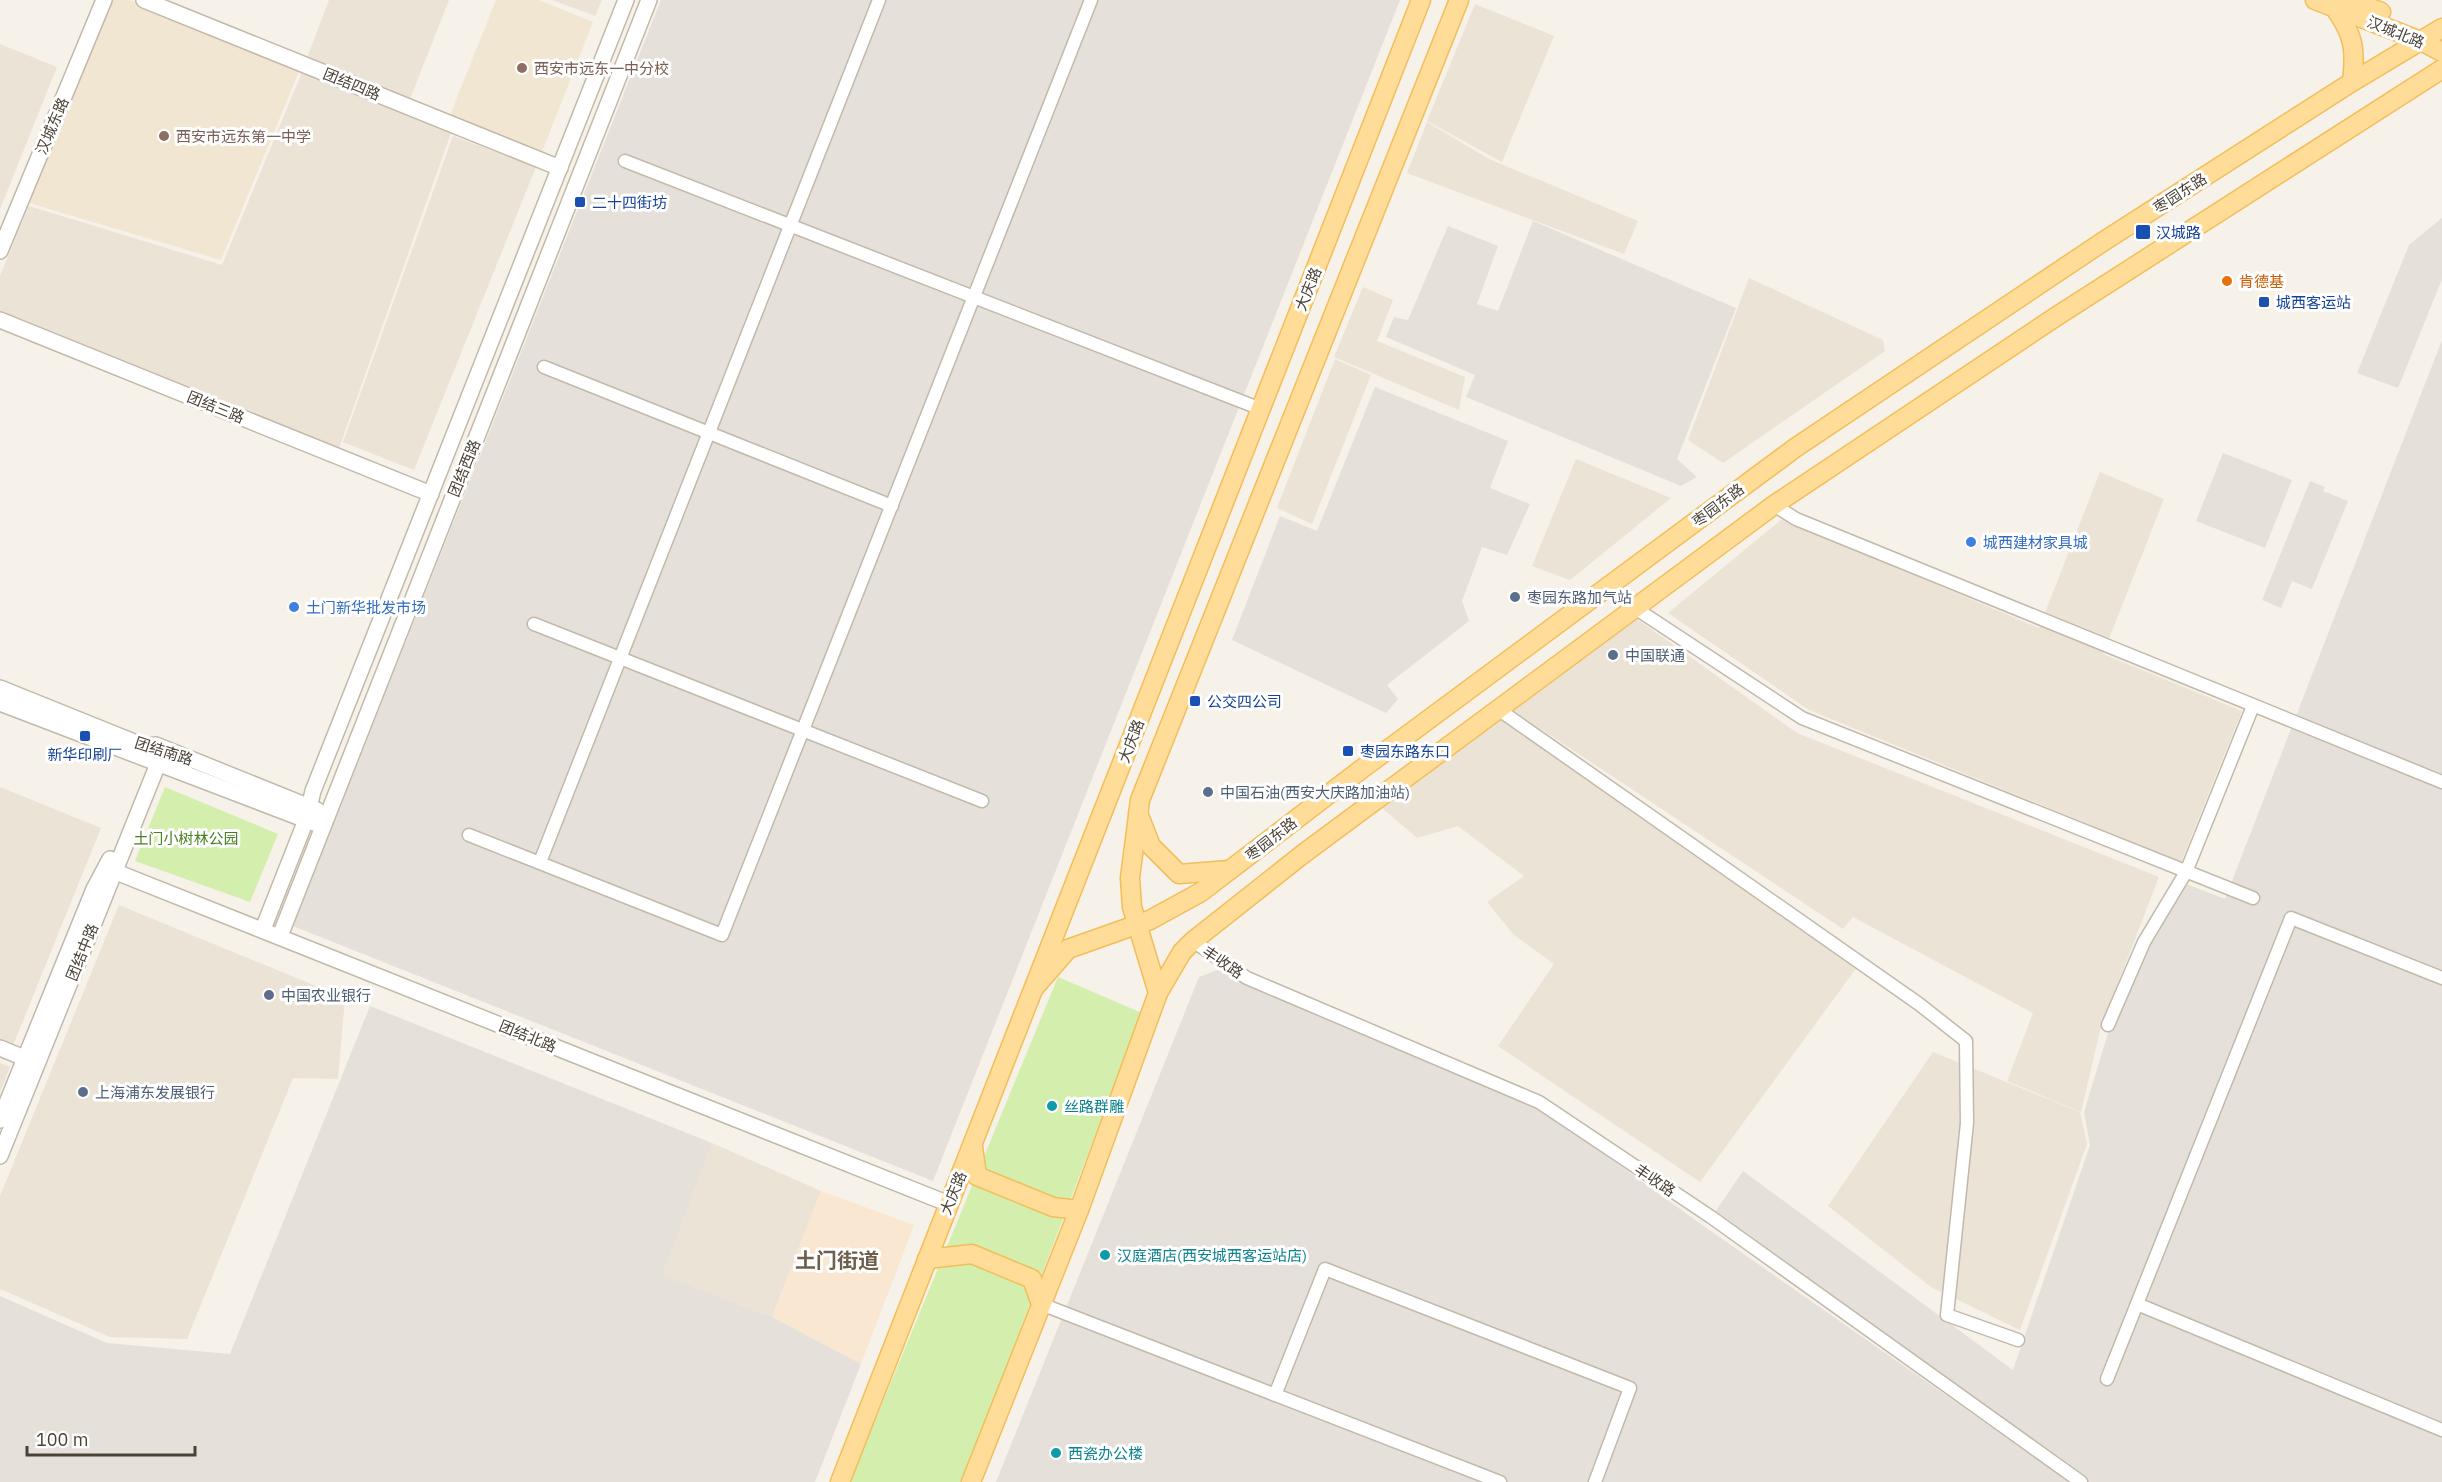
<svg xmlns="http://www.w3.org/2000/svg" width="2442" height="1482" font-family="'IBM Plex Sans','Noto Sans SC',sans-serif">
<rect width="100%" height="100%" fill="#f6f1e9"/>
<g fill="#ebe3d6">
<polygon points="329,0 449,0 410,99 307,58"/>
<polygon points="552,0 602,0 595,16"/>
<polygon points="1475,4 1554,36 1502,162 1427,121"/>
<polygon points="0,44 57,67 0,209"/>
<polygon points="303,70 451,133 338,451 0,316 0,276 29,206 222,265"/>
<polygon points="1427,122 1489,159 1638,221 1624,254 1407,173"/>
<polygon points="453,136 536,167 414,470 343,442"/>
<polygon points="1749,278 1883,340 1885,351 1723,463 1688,440"/>
<polygon points="1363,287 1393,300 1377,341 1465,377 1459,410 1334,357"/>
<polygon points="1335,359 1371,375 1312,524 1277,508"/>
<polygon points="1576,459 1671,498 1570,580 1532,566"/>
<polygon points="2100,472 2164,499 2103,654 2242,711 2181,862 1809,710 1668,613 1782,519 2039,628"/>
<polygon points="1637,619 1797,733 2159,877 2101,1027 2081,1112 2007,1081 2033,1013 1853,917 1843,929 1512,710"/>
<polygon points="1501,715 1860,963 1700,1182 1498,1046 1554,964 1514,935 1487,902 1524,876 1458,826 1417,838 1382,808"/>
<polygon points="0,787 101,828 12,1048 0,1043"/>
<polygon points="119,905 345,998 338,1079 293,1078 187,1339 110,1337 0,1289 0,1196"/>
<polygon points="1933,1052 2080,1112 2087,1144 2020,1330 1931,1287 1828,1206"/>
<polygon points="0,1063 10,1067 0,1092"/>
<polygon points="712,1143 821,1191 772,1317 661,1275"/>
</g>
<polygon fill="#fae7d2" points="821,1191 914,1225 861,1364 772,1317"/>
<g fill="#e6e0da">
<polygon points="661,0 1400,0 933,1181 293,926"/>
<polygon points="2442,218 2442,279 2398,388 2357,373 2409,245"/>
<polygon points="1533,221 1736,308 1677,459 1697,477 1681,486 1466,397 1475,375 1386,337 1394,317 1408,320 1448,226 1498,246 1477,304 1498,311"/>
<polygon points="2442,340 2442,1482 2088,1482 1978,1407 1711,1218 1743,1171 2013,1370 2090,1145 2084,1112 2109,1030 2181,882 2225,899"/>
<polygon points="1375,387 1508,441 1490,488 1530,504 1507,555 1482,547 1462,601 1469,621 1387,685 1398,699 1386,713 1232,640 1280,516 1317,531"/>
<polygon points="2223,453 2292,480 2265,548 2196,521"/>
<polygon points="2310,481 2325,487 2323,491 2348,501 2312,589 2292,581 2281,608 2262,600"/>
<polygon points="1217,970 1540,1108 1698,1222 2070,1482 996,1482 1199,977"/>
<polygon points="370,1006 712,1143 662,1275 772,1317 861,1364 815,1482 0,1482 0,1296 107,1343 230,1354"/>
</g>
<g fill="#f1e6d1">
<polygon points="112,0 130,0 300,69 221,260 29,203"/>
<polygon points="496,0 539,0 593,22 542,152 450,115"/>
</g>
<g fill="#d4efad">
<polygon points="165,787 278,834 250,902 135,861"/>
<polygon points="1058,977 1142,1013 962,1482 850,1482"/>
</g>
<g fill="none" stroke-linecap="round" stroke-linejoin="round">
<defs>
<g id="minor">
<polyline points="625,161 1261,409"/>
<polyline points="544,367 892,506"/>
<polyline points="1774,505 1796,519 2442,782"/>
<polyline points="1635,608 1802,718 2253,898"/>
<polyline points="534,624 982,801"/>
<polyline points="1498,709 1919,1004 1966,1041 1967,1123 1947,1315 2018,1340"/>
<polyline points="469,835 722,935 1091,0"/>
<polyline points="540,862 879,0"/>
<polyline points="1193,941 1247,978 1539,1102 1711,1217 2081,1482"/>
<polyline points="2108,1025 2144,942 2186,872 2253,706"/>
<polyline points="1041,1304 1500,1482"/>
<polyline points="2137,1304 2442,1430"/>
<polyline points="2107,1379 2291,918 2442,978"/>
<polyline points="1275,1395 1325,1269 1630,1388 1595,1482"/>
</g>
<g id="tertiary">
<polyline points="144,0 560,168"/>
<polyline points="0,251 104,0"/>
<polyline points="0,320 431,494"/>
<polyline points="0,688 144,746 156,745 317,810"/>
<polyline points="0,703 314,823"/>
<polyline points="106,868 949,1204"/>
<polyline points="263,929 306,820 313,791 626,0"/>
<polyline points="280,936 649,0"/>
<polyline points="0,1048 34,1062"/>
<polyline points="0,1120 94,889 110,859"/>
<polyline points="0,1156 164,749"/>
</g>
<g id="primary">
<polyline points="2315,0 2421,41 2442,52"/>
<polyline points="2350,0 2381,12"/>
<path d="M2334 7C2354 35 2356 49 2352 82"/>
<polyline points="1138,813 1151,846 1179,874 1229,870"/>
<polyline points="1034,988 1068,949 1150,920 1201,892 1363,768 1795,448 2104,241 2352,82 2442,28"/>
<polyline points="1158,993 1132,907 1130,878 1140,800 1459,0"/>
<polyline points="973,1147 977,1176 1053,1207 1079,1210"/>
<polyline points="927,1259 972,1254 1032,1279 1041,1304"/>
<polyline points="840,1482 1421,0"/>
<polyline points="971,1482 1079,1210 1158,993 1182,952 1193,941 1303,854 1774,505 2057,316 2442,69"/>
</g>
</defs>
<use href="#minor" stroke="#c3b9aa" stroke-width="15"/>
<use href="#tertiary" stroke="#c3b9aa" stroke-width="18"/>
<use href="#primary" stroke="#f2be5a" stroke-width="21"/>
<use href="#minor" stroke="#fff" stroke-width="12"/>
<use href="#tertiary" stroke="#fff" stroke-width="15"/>
<use href="#primary" stroke="#fd9" stroke-width="18"/>
</g>
<g fill="#8d6e63" stroke="#fff" stroke-width="2">
<circle cx="522" cy="68" r="6"/>
<circle cx="164" cy="136" r="6"/>
</g>
<g fill="#1a4fb4" stroke="#fff" stroke-width="2">
<rect x="574" y="196" width="12" height="12" rx="3"/>
<rect x="2135" y="224" width="16" height="16" rx="3"/>
<rect x="2258" y="296" width="12" height="12" rx="3"/>
<rect x="1189" y="695" width="12" height="12" rx="3"/>
<rect x="79" y="730" width="12" height="12" rx="3"/>
<rect x="1342" y="745" width="12" height="12" rx="3"/>
</g>
<circle fill="#e8710a" stroke="#fff" stroke-width="2" cx="2227" cy="281" r="6"/>
<g fill="#3f7fe0" stroke="#fff" stroke-width="2">
<circle cx="1971" cy="542" r="6"/>
<circle cx="294" cy="607" r="6"/>
</g>
<g fill="#5c6f8a" stroke="#fff" stroke-width="2">
<circle cx="1515" cy="597" r="6"/>
<circle cx="1613" cy="655" r="6"/>
<circle cx="1208" cy="792" r="6"/>
<circle cx="269" cy="995" r="6"/>
<circle cx="83" cy="1092" r="6"/>
</g>
<g fill="#0f9aa8" stroke="#fff" stroke-width="2">
<circle cx="1052" cy="1106" r="6"/>
<circle cx="1105" cy="1255" r="6"/>
<circle cx="1056" cy="1453" r="6"/>
</g>
<g text-anchor="middle" dominant-baseline="central" stroke-width="6" stroke-linejoin="round" paint-order="stroke">
<g font-size="15" fill="#4b4236" stroke="#fff">
<text transform="translate(2396 32) rotate(22)">汉城北路</text>
<text transform="translate(352 84) rotate(22)">团结四路</text>
<text transform="translate(52 126) rotate(-67)">汉城东路</text>
<text transform="translate(2180 193) rotate(-33)">枣园东路</text>
<text transform="translate(1308 289) rotate(-68)">大庆路</text>
<text transform="translate(216 407) rotate(22)">团结三路</text>
<text transform="translate(464 468) rotate(-68)">团结西路</text>
<text transform="translate(1718 505) rotate(-37)">枣园东路</text>
<text transform="translate(1131 741) rotate(-69)">大庆路</text>
<text transform="translate(164 751) rotate(18)">团结南路</text>
<text transform="translate(1271 839) rotate(-38)">枣园东路</text>
<text transform="translate(82 952) rotate(-68)">团结中路</text>
<text transform="translate(1223 962) rotate(34)">丰收路</text>
<text transform="translate(528 1036) rotate(22)">团结北路</text>
<text transform="translate(1655 1180) rotate(34)">丰收路</text>
<text transform="translate(953 1193) rotate(-68)">大庆路</text>
</g>
<g font-size="15" fill="#785e54" stroke="#fff" text-anchor="start">
<text x="534" y="68">西安市远东一中分校</text>
<text x="176" y="136">西安市远东第一中学</text>
</g>
<g font-size="15" fill="#164399" stroke="#fff" text-anchor="start">
<text x="592" y="202">二十四街坊</text>
<text x="2156" y="232">汉城路</text>
<text x="2276" y="302">城西客运站</text>
<text x="1207" y="701">公交四公司</text>
<text x="1360" y="751">枣园东路东口</text>
<text x="85" y="754" text-anchor="middle">新华印刷厂</text>
</g>
<g font-size="15" fill="#c56008" stroke="#fff" text-anchor="start">
<text x="2239" y="281">肯德基</text>
</g>
<g font-size="15" fill="#366cbe" stroke="#fff" text-anchor="start">
<text x="1983" y="542">城西建材家具城</text>
<text x="306" y="607">土门新华批发市场</text>
</g>
<g font-size="15" fill="#4e5e75" stroke="#fff" text-anchor="start">
<text x="1527" y="597">枣园东路加气站</text>
<text x="1625" y="655">中国联通</text>
<text x="1220" y="792">中国石油(西安大庆路加油站)</text>
<text x="281" y="995">中国农业银行</text>
<text x="95" y="1092">上海浦东发展银行</text>
</g>
<g font-size="15" fill="#487f20" stroke="#fff">
<text x="186" y="838">土门小树林公园</text>
</g>
<g font-size="15" fill="#0d838f" stroke="#fff" text-anchor="start">
<text x="1064" y="1106">丝路群雕</text>
<text x="1117" y="1255">汉庭酒店(西安城西客运站店)</text>
<text x="1068" y="1453">西瓷办公楼</text>
</g>
<g font-size="21" font-weight="bold" fill="#6f5f4c" stroke="#fff">
<text x="837" y="1260">土门街道</text>
</g>
</g>
<path d="M27 1446v9h168v-9" fill="none" stroke="#4b4236" stroke-width="3"/>
<text x="36" y="1446" font-size="18" fill="#4b4236" stroke="#ffffff" stroke-width="4.5" paint-order="stroke">100 m</text>
</svg>
